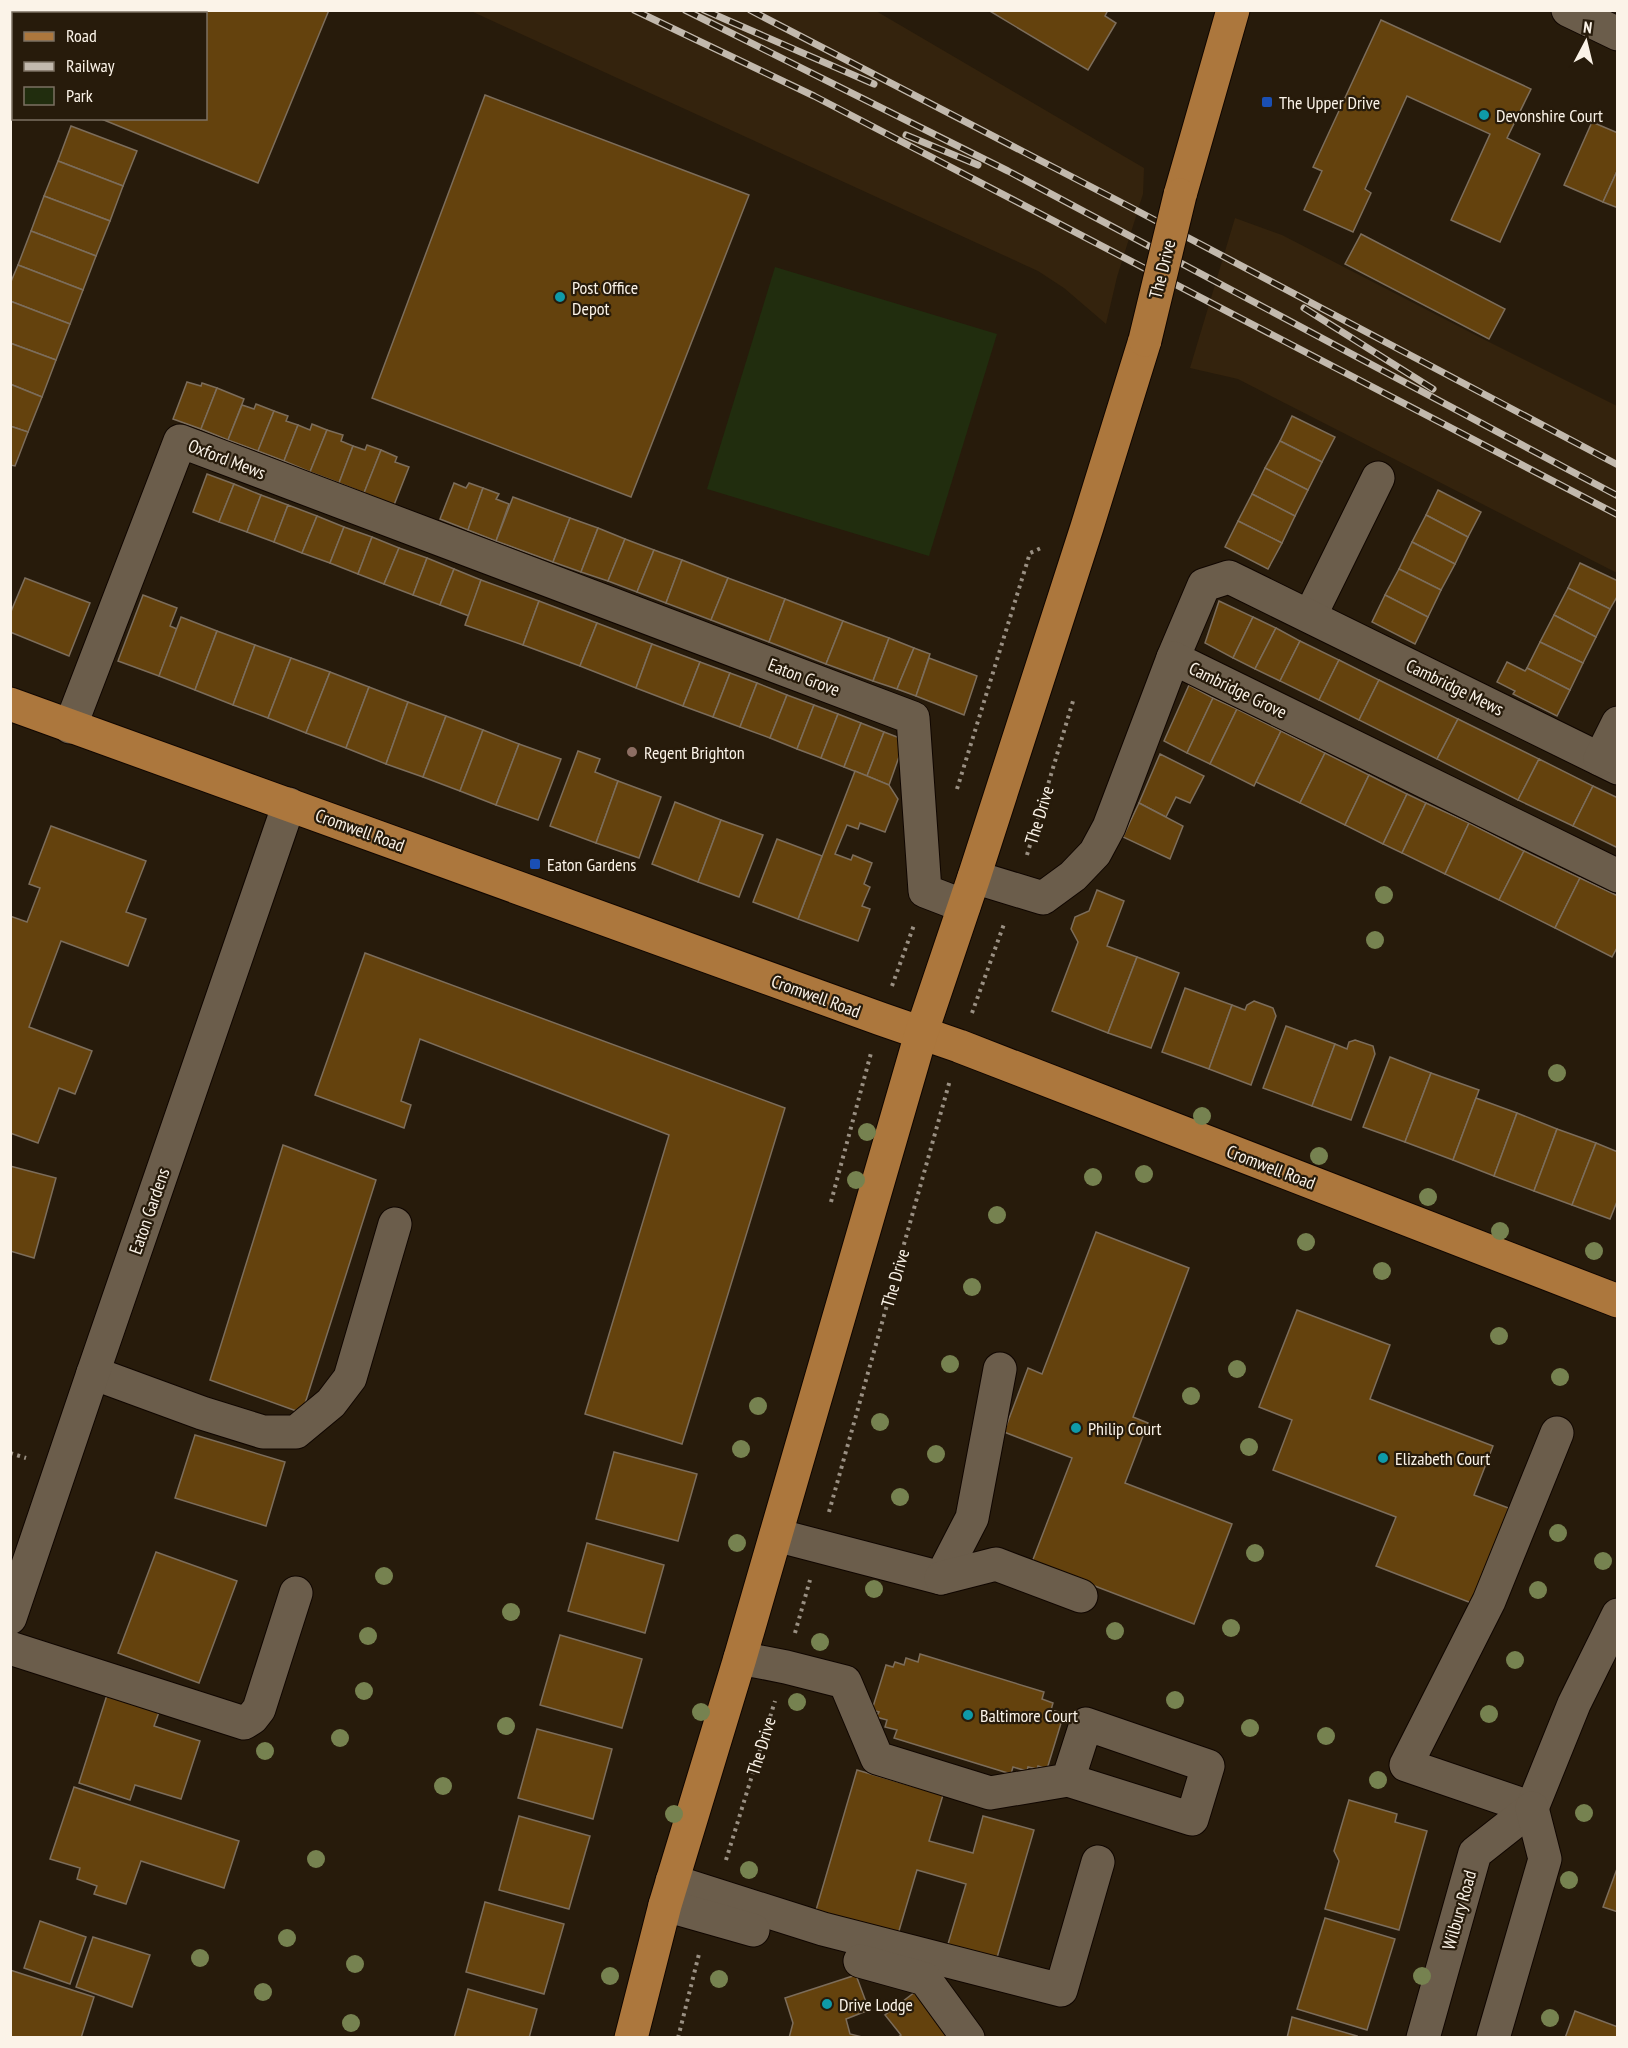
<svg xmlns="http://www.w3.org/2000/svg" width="1628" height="2048" font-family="'PT Sans Narrow',sans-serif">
<rect width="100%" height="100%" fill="#271b0b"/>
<g fill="#34230d">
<polygon points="471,11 876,11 1144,168 1143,194 1117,277 1106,324 1064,288 1038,271"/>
<polygon points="1235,218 1282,235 1489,342 1617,406 1617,573 1238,379 1190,368"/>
</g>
<polygon fill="#212d0e" points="775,267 997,334 929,556 707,489"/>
<g fill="#64420d" stroke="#7c6d5b" stroke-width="1.5">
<polygon points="118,10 329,10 258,183 99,118 206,118 206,14 117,14"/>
<polygon points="988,10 1108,10 1105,16 1116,23 1088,70"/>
<polygon points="1381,20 1531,89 1507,138 1540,154 1500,242 1451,220 1490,134 1407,96 1365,189 1371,193 1353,232 1304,210 1322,171 1313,167"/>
<polygon points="485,95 749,195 631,497 372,398"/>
<polygon points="1592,122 1618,133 1618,169 1603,202 1564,185"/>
<polygon points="71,126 137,151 123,186 58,161"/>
<polygon points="58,161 123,186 110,221 44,196"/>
<polygon points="1618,169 1618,208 1603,202"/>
<polygon points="44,196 110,221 96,256 31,231"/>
<polygon points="31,231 96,256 83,290 18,265"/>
<polygon points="1361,234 1505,309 1489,339 1345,264"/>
<polygon points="18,265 83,290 70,324 10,301 10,284"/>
<polygon points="10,301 70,324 56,360 10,343"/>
<polygon points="10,343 56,360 42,397 10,384"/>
<polygon points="187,382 201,386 202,383 217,388 201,429 173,419"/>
<polygon points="10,384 42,397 28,432 10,426"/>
<polygon points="217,388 244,399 228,440 201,429"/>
<polygon points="256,404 274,411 258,451 228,440 242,405 254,409"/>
<polygon points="274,411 288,416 286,421 298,425 284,461 258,451"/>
<polygon points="1292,416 1335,437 1322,462 1280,441"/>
<polygon points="312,424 327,430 310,472 284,461 298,425 310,430"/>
<polygon points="10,426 28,432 15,466 10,465"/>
<polygon points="327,430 343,435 341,441 353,446 339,483 310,472"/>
<polygon points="1280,441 1322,462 1308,490 1265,468"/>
<polygon points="367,445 381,450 364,493 339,483 353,446 365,450"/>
<polygon points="381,450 397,457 395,462 409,467 394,505 364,493"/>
<polygon points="1265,468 1308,490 1295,516 1252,494"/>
<polygon points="207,474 234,484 219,522 193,512"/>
<polygon points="454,483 466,488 469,483 483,488 468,530 440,519"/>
<polygon points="234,484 261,495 247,532 219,522"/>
<polygon points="483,488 499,494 496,499 509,504 496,541 468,530"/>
<polygon points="1438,490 1481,512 1468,537 1426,515"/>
<polygon points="1252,494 1295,516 1282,543 1238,521"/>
<polygon points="261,495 288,505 274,542 247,532"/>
<polygon points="513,497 570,518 553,562 496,541"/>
<polygon points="288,505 317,516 302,553 274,542"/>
<polygon points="1426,515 1468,537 1455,564 1412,542"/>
<polygon points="317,516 344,527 330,563 302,553"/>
<polygon points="570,518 598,528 581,572 553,562"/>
<polygon points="1238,521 1282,543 1268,569 1225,547"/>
<polygon points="344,527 372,537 358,574 330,563"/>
<polygon points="598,528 625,539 608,581 581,572"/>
<polygon points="372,537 399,548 384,584 358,574"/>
<polygon points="625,539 654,550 637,592 608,581"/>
<polygon points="1412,542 1455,564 1441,590 1399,569"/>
<polygon points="399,548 427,558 413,595 384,584"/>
<polygon points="654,550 682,560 666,603 637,592"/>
<polygon points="427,558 454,569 440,605 413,595"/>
<polygon points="682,560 728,578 711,620 666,603"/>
<polygon points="1580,563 1618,581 1618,595 1610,609 1568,588"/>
<polygon points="454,569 481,580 469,616 440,605"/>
<polygon points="1399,569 1441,590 1428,617 1385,595"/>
<polygon points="25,578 90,603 69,656 10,632 10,614"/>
<polygon points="728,578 785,599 769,642 711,620"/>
<polygon points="481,580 539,601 523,645 465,625"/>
<polygon points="1568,588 1610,609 1596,637 1554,615"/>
<polygon points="143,595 177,608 170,626 177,629 159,676 118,661"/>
<polygon points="1385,595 1428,617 1415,644 1372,622"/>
<polygon points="785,599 843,621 826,664 769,642"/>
<polygon points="539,601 597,623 580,666 523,645"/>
<polygon points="1219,601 1253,617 1233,658 1205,643"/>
<polygon points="1554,615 1596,637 1583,663 1540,642"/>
<polygon points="181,617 217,631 195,690 159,676"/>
<polygon points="1253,617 1276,628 1255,669 1233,658"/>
<polygon points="843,621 889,638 873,681 826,664"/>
<polygon points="597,623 652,644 636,688 580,666"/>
<polygon points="1276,628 1300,641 1280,681 1255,669"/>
<polygon points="217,631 255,645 233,705 195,690"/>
<polygon points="889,638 914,648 897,689 873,681"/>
<polygon points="1300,641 1339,660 1319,700 1280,681"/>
<polygon points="1540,642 1583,663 1570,690 1527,668"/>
<polygon points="652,644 700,662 683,706 636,688"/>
<polygon points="255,645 291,658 268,718 233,705"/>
<polygon points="914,648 930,654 916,696 897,689"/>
<polygon points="291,658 330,672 306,733 268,718"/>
<polygon points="929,658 977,676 964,715 916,696"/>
<polygon points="1339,660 1379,680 1359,720 1319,700"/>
<polygon points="700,662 730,673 713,717 683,706"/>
<polygon points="1507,662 1525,671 1527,668 1570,690 1557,716 1513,694 1515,691 1497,682"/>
<polygon points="330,672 369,687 346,748 306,733"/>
<polygon points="730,673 757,683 740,727 713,717"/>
<polygon points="1379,680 1458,719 1437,759 1359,720"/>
<polygon points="757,683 787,695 770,738 740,727"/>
<polygon points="1189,685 1213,698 1187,753 1164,741"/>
<polygon points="369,687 408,702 386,764 346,748"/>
<polygon points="787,695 814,705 797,749 770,738"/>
<polygon points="1213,698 1237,709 1210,764 1187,753"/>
<polygon points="408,702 446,716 423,777 386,764"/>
<polygon points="814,705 838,714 821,758 797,749"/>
<polygon points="1237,709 1281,731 1254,786 1210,764"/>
<polygon points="838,714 861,723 844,767 821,758"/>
<polygon points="446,716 483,730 460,791 423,777"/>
<polygon points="1458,719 1539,759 1518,800 1437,759"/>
<polygon points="861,723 884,732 867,776 844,767"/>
<polygon points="483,730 519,744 496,805 460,791"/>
<polygon points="1281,731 1325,753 1300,803 1256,782"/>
<polygon points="884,732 905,740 889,785 867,776"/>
<polygon points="519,744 561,759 538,820 496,805"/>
<polygon points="578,751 600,759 595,772 618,781 596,843 550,826"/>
<polygon points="1325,753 1369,775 1345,825 1300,803"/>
<polygon points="1160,754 1204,776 1190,803 1176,797 1166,817 1139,803"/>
<polygon points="1539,759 1593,786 1573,826 1518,800"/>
<polygon points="855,771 889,785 898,799 885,832 860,823 858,829 847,825 835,854 851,860 853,855 872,863 864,884 870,887 862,906 870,909 858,941 798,919"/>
<polygon points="1369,775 1407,794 1383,844 1345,825"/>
<polygon points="618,781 661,797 639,858 596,843"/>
<polygon points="1593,786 1618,798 1618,848 1573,826"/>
<polygon points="1407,794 1426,803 1402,853 1383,844"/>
<polygon points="675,802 721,820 698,882 652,864"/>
<polygon points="1139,803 1183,826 1170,859 1123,837"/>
<polygon points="1426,803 1469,823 1445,874 1402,853"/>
<polygon points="721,820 763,835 739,897 698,882"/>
<polygon points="1469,823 1524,851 1499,900 1445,874"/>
<polygon points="51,826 146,861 126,912 146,919 128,966 61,941 29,1027 92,1051 75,1094 59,1088 38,1143 10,1133 10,916 27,922 40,888 29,884"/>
<polygon points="777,839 822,856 798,919 753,902"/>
<polygon points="1524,851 1580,878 1555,928 1499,900"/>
<polygon points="1580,878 1618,896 1618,946 1612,957 1555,928"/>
<polygon points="1097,890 1124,901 1107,946 1137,957 1108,1033 1052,1011 1078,942 1071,929 1075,917 1089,911"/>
<polygon points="365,953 785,1108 682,1444 585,1414 669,1135 420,1039 401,1101 411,1105 404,1128 315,1095"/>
<polygon points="1137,957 1179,973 1151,1048 1108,1033"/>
<polygon points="1185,988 1232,1005 1209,1069 1162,1052"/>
<polygon points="1254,1001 1273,1008 1276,1016 1251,1085 1209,1069 1232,1005 1245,1010 1247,1005"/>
<polygon points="1286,1026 1335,1044 1312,1106 1263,1088"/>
<polygon points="1355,1040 1373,1046 1375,1054 1351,1120 1312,1106 1335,1044 1347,1049 1349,1042"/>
<polygon points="1390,1057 1431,1073 1405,1142 1363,1127"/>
<polygon points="1431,1073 1479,1090 1453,1160 1405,1142"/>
<polygon points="1476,1098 1517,1113 1494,1176 1453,1160"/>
<polygon points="1517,1113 1557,1129 1534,1191 1494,1176"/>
<polygon points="1557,1129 1596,1143 1572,1205 1534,1191"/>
<polygon points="1596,1143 1618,1152 1618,1199 1610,1219 1572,1205"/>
<polygon points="283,1145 376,1180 302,1413 210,1380"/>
<polygon points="10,1166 56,1178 34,1258 10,1251"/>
<polygon points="1096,1232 1189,1268 1133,1417 1148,1423 1125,1483 1232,1524 1194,1624 1032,1562 1072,1458 1004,1432 1028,1368 1042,1374"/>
<polygon points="1297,1310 1390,1345 1370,1399 1493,1446 1474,1495 1511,1509 1474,1604 1376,1566 1396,1517 1273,1470 1292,1420 1259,1407"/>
<polygon points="195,1435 285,1462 266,1526 175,1498"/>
<polygon points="614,1452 697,1474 678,1541 596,1519"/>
<polygon points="587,1543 664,1565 645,1633 568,1611"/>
<polygon points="156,1552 237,1581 199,1683 118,1653"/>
<polygon points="560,1635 642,1659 622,1728 540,1705"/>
<polygon points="920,1654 1044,1692 1042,1699 1053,1703 1051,1710 1059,1712 1057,1718 1062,1720 1047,1769 1038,1766 1037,1769 1028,1767 1027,1771 1013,1767 1011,1774 894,1738 897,1730 885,1727 887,1720 876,1717 879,1712 872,1710 886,1665 893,1667 895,1662 904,1665 906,1658 918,1662"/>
<polygon points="107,1695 159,1712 154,1726 200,1741 181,1799 135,1785 130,1800 79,1783"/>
<polygon points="537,1729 612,1749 593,1819 518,1798"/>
<polygon points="857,1770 943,1795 929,1841 973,1853 983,1816 1034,1830 994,1968 945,1954 966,1884 917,1870 896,1941 814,1917"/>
<polygon points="74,1787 239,1841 224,1888 141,1861 126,1904 94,1894 97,1886 77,1879 80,1868 50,1859"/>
<polygon points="1349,1800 1397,1814 1395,1822 1427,1831 1399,1930 1325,1909 1339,1861 1334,1851"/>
<polygon points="519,1816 590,1836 569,1909 499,1890"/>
<polygon points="1618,1866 1618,1912 1603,1907"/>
<polygon points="485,1902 564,1924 544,1994 466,1972"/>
<polygon points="1325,1918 1395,1939 1367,2030 1297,2009"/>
<polygon points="40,1921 86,1937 70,1984 24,1968"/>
<polygon points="93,1937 150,1955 132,2007 76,1987"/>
<polygon points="10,1970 94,1997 81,2038 10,2038"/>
<polygon points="856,1975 869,2010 846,2019 850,2034 866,2038 789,2038 793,2023 785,1998"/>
<polygon points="468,1989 537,2009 529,2038 454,2038"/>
<polygon points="915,1992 951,2038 897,2038 901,2035 885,2015"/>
<polygon points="1575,2011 1618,2027 1618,2038 1565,2038"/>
<polygon points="1292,2017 1357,2036 1356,2038 1287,2038"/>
</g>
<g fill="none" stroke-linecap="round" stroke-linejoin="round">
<defs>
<g id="minor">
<polyline points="1568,10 1618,34"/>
<polyline points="1310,616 1378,478"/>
<polyline points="1173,658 1204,585 1229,577 1618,768"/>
<polyline points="70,727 180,441 913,718 925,891 964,906"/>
<polyline points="1600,759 1618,723"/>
<polyline points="974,877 1043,898 1073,876 1095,853 1109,827 1173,658 1618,876"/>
<polyline points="93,1373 202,1413 263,1432 296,1432 331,1403 350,1378 395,1224"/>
<polyline points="776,1535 941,1578 972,1518 1000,1369"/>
<polyline points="941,1578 996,1564 1081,1596"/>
<polyline points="10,1618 93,1373 289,804"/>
<polyline points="10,1648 244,1723 252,1718 259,1709 296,1593"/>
<polyline points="740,1658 786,1667 845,1682 877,1758 990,1793 1068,1780 1192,1819 1208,1766 1086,1724 1068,1780"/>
<polyline points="1532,1808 1406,1765 1489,1601 1557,1433"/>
<polyline points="672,1881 823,1929 1061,1990 1098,1862"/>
<polyline points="665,1905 753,1930"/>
<polyline points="860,1961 925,1979 968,2038"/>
<polyline points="1423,2038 1475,1853 1532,1808 1574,1704 1618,1615"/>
<polyline points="1493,2038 1545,1859 1532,1808"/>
</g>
<g id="major">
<polyline points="24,14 25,10"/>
<polyline points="10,65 14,54"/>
<polyline points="1180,195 1233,10"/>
<polyline points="10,704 881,1019 959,1046 1618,1301"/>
<polyline points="631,2038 665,1905 740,1658 921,1034 974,877 1087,527 1145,340"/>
</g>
</defs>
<use href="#minor" stroke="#100600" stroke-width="35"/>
<use href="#major" stroke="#100600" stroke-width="35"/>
<g stroke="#9a9083" stroke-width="4" stroke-dasharray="3 4.5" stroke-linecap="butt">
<polyline points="957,789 1030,553 1041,548"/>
<polyline points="1027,855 1073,701"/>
<polyline points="892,986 914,925"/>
<polyline points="972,1013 1004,924"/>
<polyline points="831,1202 871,1053"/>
<polyline points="10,1453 26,1458"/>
<polyline points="829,1512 950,1080"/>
<polyline points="795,1633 810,1580"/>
<polyline points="726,1860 775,1701"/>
<polyline points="678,2038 699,1954"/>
</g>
<use href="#minor" stroke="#6b5d4b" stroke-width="33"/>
<use href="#major" stroke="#ac773d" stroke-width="33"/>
<defs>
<g id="rail">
<polyline points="634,10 814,96 1618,515"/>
<polyline points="685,10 1008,171 1618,496"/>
<polyline points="704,10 874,84"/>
<polyline points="750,10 1130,207 1618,465"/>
<polyline points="906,135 978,165"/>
<polyline points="1304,308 1433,389"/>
</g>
</defs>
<use href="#rail" stroke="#c2b9ad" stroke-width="7"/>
<use href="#rail" stroke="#271b0b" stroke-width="4.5" stroke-dasharray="14" stroke-linecap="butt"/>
<defs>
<polyline id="major-bridge" points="1145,340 1180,195"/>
</defs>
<use href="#major-bridge" stroke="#100600" stroke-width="35" stroke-linecap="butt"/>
<use href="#major-bridge" stroke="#ac773d" stroke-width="33"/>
</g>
<g fill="#768250">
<circle cx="1384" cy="895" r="9"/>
<circle cx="1375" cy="940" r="9"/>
<circle cx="1557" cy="1073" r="9"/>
<circle cx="1202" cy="1116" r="9"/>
<circle cx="867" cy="1132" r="9"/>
<circle cx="1319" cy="1156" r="9"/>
<circle cx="1144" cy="1174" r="9"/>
<circle cx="1093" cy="1177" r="9"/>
<circle cx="856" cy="1180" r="9"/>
<circle cx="1428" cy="1197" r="9"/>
<circle cx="997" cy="1215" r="9"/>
<circle cx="1500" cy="1231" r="9"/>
<circle cx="1306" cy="1242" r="9"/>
<circle cx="1594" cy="1251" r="9"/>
<circle cx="1382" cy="1271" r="9"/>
<circle cx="972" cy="1287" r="9"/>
<circle cx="1499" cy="1336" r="9"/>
<circle cx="950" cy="1364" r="9"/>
<circle cx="1237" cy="1369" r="9"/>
<circle cx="1560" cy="1377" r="9"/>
<circle cx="1191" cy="1396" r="9"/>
<circle cx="758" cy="1406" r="9"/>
<circle cx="880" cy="1422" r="9"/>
<circle cx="1249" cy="1447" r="9"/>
<circle cx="741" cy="1449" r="9"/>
<circle cx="936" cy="1454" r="9"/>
<circle cx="900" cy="1497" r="9"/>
<circle cx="1558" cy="1533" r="9"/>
<circle cx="737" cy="1543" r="9"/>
<circle cx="1255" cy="1553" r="9"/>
<circle cx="1603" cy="1561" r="9"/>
<circle cx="384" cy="1576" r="9"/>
<circle cx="874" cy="1589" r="9"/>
<circle cx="1538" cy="1590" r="9"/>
<circle cx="511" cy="1612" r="9"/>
<circle cx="1231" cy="1628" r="9"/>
<circle cx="1115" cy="1631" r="9"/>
<circle cx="368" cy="1636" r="9"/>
<circle cx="820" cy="1642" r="9"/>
<circle cx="1515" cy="1660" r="9"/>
<circle cx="364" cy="1691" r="9"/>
<circle cx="1175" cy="1700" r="9"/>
<circle cx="797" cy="1702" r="9"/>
<circle cx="701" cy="1712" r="9"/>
<circle cx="1489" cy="1714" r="9"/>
<circle cx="506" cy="1726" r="9"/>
<circle cx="1250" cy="1728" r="9"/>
<circle cx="1326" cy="1736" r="9"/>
<circle cx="340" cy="1738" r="9"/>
<circle cx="265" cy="1751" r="9"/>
<circle cx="1378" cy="1780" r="9"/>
<circle cx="443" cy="1786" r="9"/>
<circle cx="1584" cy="1813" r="9"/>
<circle cx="674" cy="1814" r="9"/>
<circle cx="316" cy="1859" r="9"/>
<circle cx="749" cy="1870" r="9"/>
<circle cx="1569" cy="1880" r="9"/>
<circle cx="287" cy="1938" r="9"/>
<circle cx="200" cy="1958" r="9"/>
<circle cx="355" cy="1964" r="9"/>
<circle cx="610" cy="1976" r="9"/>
<circle cx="1422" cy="1976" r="9"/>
<circle cx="719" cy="1979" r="9"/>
<circle cx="263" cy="1992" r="9"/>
<circle cx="1550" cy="2018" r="9"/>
<circle cx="351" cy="2023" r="9"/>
</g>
<g fill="#1a4fb4" stroke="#271b0b" stroke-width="2">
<rect x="1261" y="96" width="12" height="12" rx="3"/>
<rect x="529" y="858" width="12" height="12" rx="3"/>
</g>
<g fill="#0f9aa8" stroke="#271b0b" stroke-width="2">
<circle cx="1484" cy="115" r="6"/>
<circle cx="560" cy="297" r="6"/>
<circle cx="1076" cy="1428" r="6"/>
<circle cx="1383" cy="1458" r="6"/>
<circle cx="968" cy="1715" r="6"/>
<circle cx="827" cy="2004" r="6"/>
</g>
<circle fill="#8d6e63" stroke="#271b0b" stroke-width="2" cx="632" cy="752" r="6"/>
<g text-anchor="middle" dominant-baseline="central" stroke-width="4.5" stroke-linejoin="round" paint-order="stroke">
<g font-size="18" fill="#fbf3e8" stroke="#271b0b" text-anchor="start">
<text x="1279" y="102">The Upper Drive</text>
<text x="1496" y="115">Devonshire Court</text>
<text x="572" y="287">Post Office<tspan x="572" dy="21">Depot</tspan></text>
<text x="644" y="752">Regent Brighton</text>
<text x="547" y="864">Eaton Gardens</text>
<text x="1088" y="1428">Philip Court</text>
<text x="1395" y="1458">Elizabeth Court</text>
<text x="980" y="1715">Baltimore Court</text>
<text x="839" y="2004">Drive Lodge</text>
</g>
<g font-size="18" fill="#fbf3e8" stroke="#271b0b">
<text transform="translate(1162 269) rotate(-76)">The Drive</text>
<text transform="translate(227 459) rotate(21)">Oxford Mews</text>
<text transform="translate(804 677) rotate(21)">Eaton Grove</text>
<text transform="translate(1455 687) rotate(26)">Cambridge Mews</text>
<text transform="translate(1238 690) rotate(26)">Cambridge Grove</text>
<text transform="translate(1039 815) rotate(-73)">The Drive</text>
<text transform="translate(360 830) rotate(20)">Cromwell Road</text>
<text transform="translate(816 996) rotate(20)">Cromwell Road</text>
<text transform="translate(1271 1167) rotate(21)">Cromwell Road</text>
<text transform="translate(149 1211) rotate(-71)">Eaton Gardens</text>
<text transform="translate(895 1278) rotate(-74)">The Drive</text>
<text transform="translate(761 1746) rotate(-73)">The Drive</text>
<text transform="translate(1459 1910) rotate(-74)">Wilbury Road</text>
</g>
</g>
<rect width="1628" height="2048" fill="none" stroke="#fbf3e8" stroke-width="24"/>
<rect x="12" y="12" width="195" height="108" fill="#271b0b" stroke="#7c7163" stroke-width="1.5"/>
<rect x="24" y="32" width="30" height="9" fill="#ac773d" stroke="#7c7163" stroke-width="1.5"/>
<text x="66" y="42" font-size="18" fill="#fbf3e8">Road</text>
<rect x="24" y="62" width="30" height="9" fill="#c2b9ad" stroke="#7c7163" stroke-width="1.5"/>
<text x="66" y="72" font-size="18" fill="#fbf3e8">Railway</text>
<rect x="24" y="87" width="30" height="18" fill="#212d0e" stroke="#7c7163" stroke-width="1.5"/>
<text x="66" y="102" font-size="18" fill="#fbf3e8">Park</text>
<g transform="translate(1586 42) rotate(7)" stroke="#271b0b" stroke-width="4.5" paint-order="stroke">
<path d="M0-4.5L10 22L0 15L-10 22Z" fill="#fbf3e8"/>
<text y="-9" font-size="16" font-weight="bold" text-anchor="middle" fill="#fbf3e8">N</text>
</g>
</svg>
